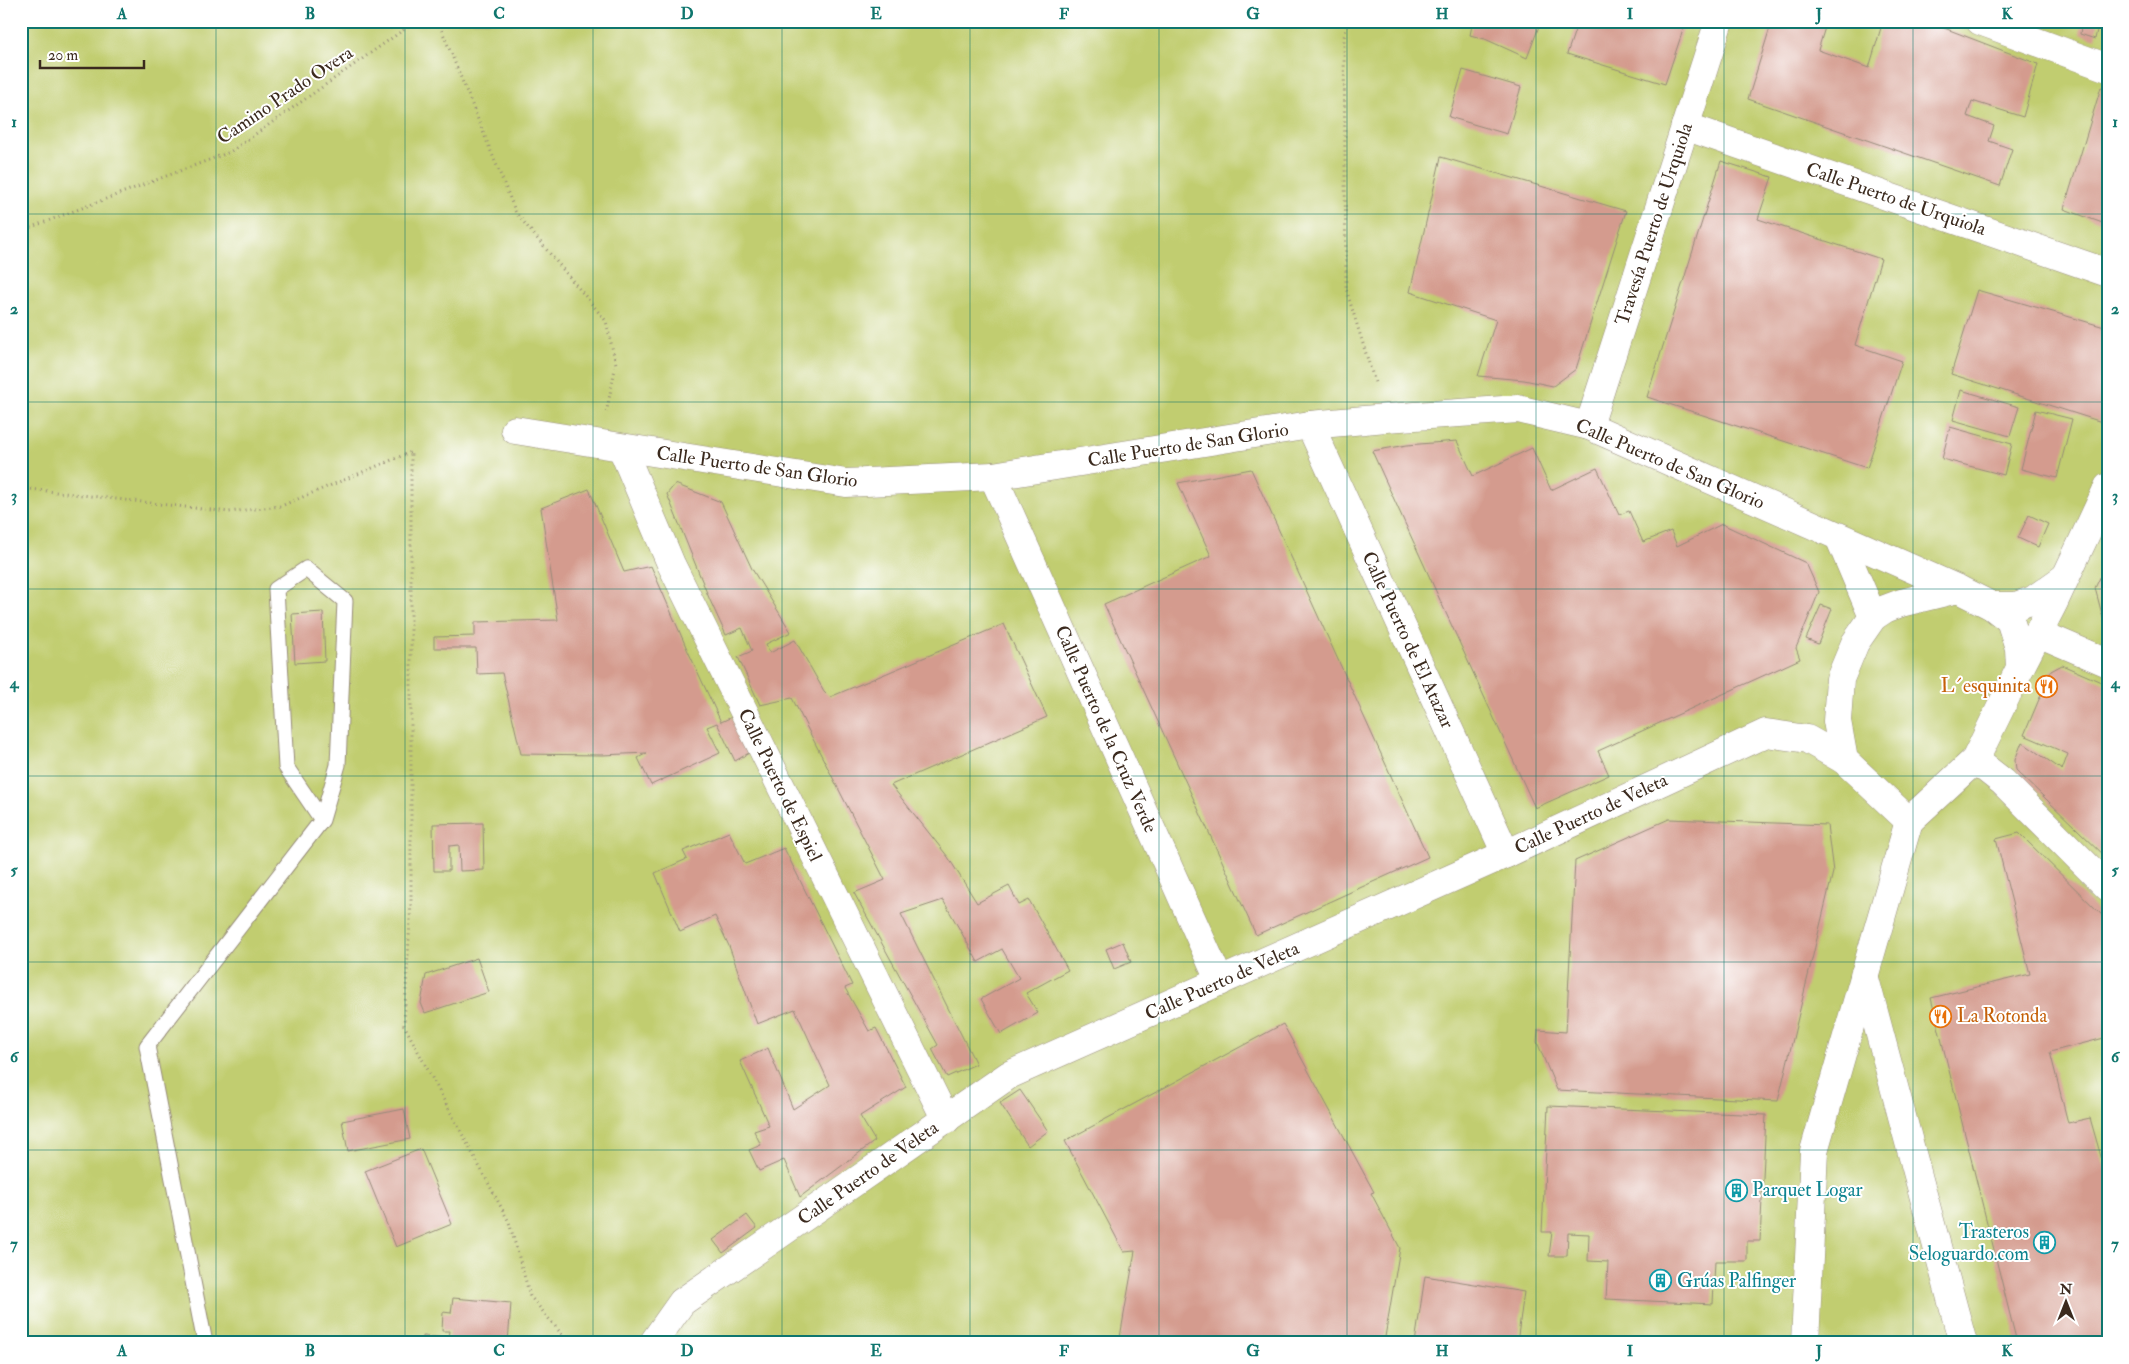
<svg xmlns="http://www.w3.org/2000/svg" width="2129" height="1364" font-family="'IM FELL Double Pica',serif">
<rect width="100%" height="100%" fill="#fff"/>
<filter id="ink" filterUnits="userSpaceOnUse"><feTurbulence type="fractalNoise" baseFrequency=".02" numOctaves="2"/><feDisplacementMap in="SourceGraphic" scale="10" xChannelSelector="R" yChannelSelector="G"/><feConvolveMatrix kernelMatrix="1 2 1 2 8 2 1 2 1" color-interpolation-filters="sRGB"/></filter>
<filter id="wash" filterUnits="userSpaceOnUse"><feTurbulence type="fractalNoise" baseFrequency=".0096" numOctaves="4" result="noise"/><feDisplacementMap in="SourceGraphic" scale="20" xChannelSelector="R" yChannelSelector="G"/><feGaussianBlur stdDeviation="1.12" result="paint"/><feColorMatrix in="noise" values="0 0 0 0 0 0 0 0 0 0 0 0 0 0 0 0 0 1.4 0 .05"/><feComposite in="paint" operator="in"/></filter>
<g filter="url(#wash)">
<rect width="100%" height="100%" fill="#efead2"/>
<rect fill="#c1cd6f" stroke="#7e7c46" x="21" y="21" width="2087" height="1322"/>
<g id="blocks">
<g fill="#d49b8e">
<polygon points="1473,21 1541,21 1527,58 1485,39 1470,35"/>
<polygon points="1578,21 1686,21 1665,84 1567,54"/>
<polygon points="1772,21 1827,21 1818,50 1869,68 1883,21 1926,21 2038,64 2023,117 1972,101 1967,116 1994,126 1989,141 2012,149 2000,186 1748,99"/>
<polygon points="2082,21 2099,21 2095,39 2080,34"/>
<polygon points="1463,70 1521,87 1507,134 1449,117"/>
<polygon points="2101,87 2108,89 2108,225 2064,209"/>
<polygon points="1441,157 1626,211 1576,369 1553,386 1524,380 1478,376 1496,320 1410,292"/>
<polygon points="1721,161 1772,177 1758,219 1881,259 1855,345 1902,361 1867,468 1647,397"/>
<polygon points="1977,290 2108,328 2108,418 2105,423 1951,374"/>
<polygon points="1961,390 2019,407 2010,436 1953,420"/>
<polygon points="2036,410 2072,419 2057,478 2021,469"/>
<polygon points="1950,427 2012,444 2004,475 1942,459"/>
<polygon points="1457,441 1473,476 1532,448 1551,490 1597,468 1619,515 1629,511 1643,542 1671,531 1677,546 1722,524 1806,563 1819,592 1796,648 1800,659 1598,751 1609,775 1535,808 1372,451 1407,445"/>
<polygon points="1251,469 1428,857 1256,935 1104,604 1211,556 1178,483"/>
<polygon points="675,484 721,502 752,569 791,632 766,644 770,653 795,640 824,691 830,697 1004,624 1047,717 891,785 948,857 977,903 1009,886 1019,905 1029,900 1068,970 1026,993 1038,1013 1001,1034 981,999 1019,978 1002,949 978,962 943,900 901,914 976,1064 947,1077 932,1049 938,1045 854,893 885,880 792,698 760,705 738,657 752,651 742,628 726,635 709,598 667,494"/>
<polygon points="589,489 624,572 651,566 687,649 721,722 732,717 749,753 735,761 717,723 707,727 720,753 651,785 638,758 647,753 602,755 521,754 502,673 477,674 476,648 434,648 434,637 475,636 475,622 558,620 541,508"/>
<polygon points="2029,515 2048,524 2038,547 2018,538"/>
<polygon points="2108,561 2108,633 2107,633 2095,588"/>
<polygon points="1821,605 1832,609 1818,644 1806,639"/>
<polygon points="323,612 325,661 295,663 292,614"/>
<polygon points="2062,665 2108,685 2108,859 2016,770 2015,760 2022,742 2062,770 2068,754 2024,735 2051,671"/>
<polygon points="1669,819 1827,825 1833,872 1778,1101 1557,1090 1537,1042 1538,1030 1566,1032 1575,861"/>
<polygon points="483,823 484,870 460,871 459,845 449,846 449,871 434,871 433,824"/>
<polygon points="729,832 745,864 784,848 852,985 845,988 869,1031 876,1028 906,1087 860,1116 875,1141 800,1197 784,1160 759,1171 749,1150 761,1145 754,1131 769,1126 740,1061 768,1048 793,1109 830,1085 795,1009 757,1024 729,946 715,916 680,932 655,873 687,859 683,851"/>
<polygon points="2019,833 2108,921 2108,1037 2050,1052 2068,1123 2090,1118 2104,1167 2108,1166 2108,1343 2017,1343 1931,998 2030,974 1996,839"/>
<polygon points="1123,942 1131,962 1114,969 1106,949"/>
<polygon points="477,958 489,992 425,1013 421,1003 426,975"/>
<polygon points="1283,1024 1374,1192 1371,1193 1400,1248 1384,1343 1119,1343 1135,1251 1124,1252 1065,1141"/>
<polygon points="1020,1090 1048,1131 1028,1146 1000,1103"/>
<polygon points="1548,1106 1766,1115 1760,1241 1747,1241 1747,1261 1715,1261 1713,1304 1606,1299 1608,1262 1588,1261 1589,1234 1568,1233 1567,1256 1549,1256 1552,1232 1542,1232"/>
<polygon points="404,1109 410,1139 348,1151 342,1121"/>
<polygon points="421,1149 452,1224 396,1247 365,1171"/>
<polygon points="747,1215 757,1228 723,1253 713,1240"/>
<polygon points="1425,1276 1524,1292 1517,1343 1415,1343"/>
<polygon points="453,1298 511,1303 508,1343 423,1343 423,1336 449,1338 450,1331 442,1331 443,1312 451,1313"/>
</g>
</g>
</g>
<g filter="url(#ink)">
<use href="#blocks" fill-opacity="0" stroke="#958a78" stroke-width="1"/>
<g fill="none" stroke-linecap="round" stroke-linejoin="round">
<defs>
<polyline id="lane" points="205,1343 147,1046 322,820 338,765 345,601 306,569 276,589 286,767 322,820"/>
<g id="street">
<polyline points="1980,21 2108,68"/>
<polyline points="1685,126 2108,273"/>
<polyline points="1310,425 1506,854"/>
<polyline points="1589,426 1719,21"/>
<polyline points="515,430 846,483 993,476 1310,425 1386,418 1518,409 1589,426 1958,589"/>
<polyline points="622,448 671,564 946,1120"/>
<polyline points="993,476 1220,982"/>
<polyline points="1839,537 1873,617"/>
<polygon points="1958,589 1992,606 2010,620 2019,648 2020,668 1975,760 1909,821 1844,760 1837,721 1840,679 1855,643 1873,617 1885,609 1901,603"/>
<polyline points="1992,606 2016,606 2033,600 2064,578"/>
<polyline points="2038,633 2108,663"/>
<polyline points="2020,668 2054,602 2108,487"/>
<polyline points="1975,760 2003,782 2108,887"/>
<polyline points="1864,975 1963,1343"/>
<polyline points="653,1343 682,1302 1009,1075 1506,854 1766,733 1807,739 1844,760"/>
<polyline points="1805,1343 1814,1151 1909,821"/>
</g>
</defs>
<use href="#lane" stroke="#958a78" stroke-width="17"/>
<use href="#street" stroke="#958a78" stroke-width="29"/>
<g stroke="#958a78" stroke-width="3" stroke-dasharray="1 4" stroke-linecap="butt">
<polyline points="438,21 516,213 606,321 616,364 606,414"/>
<polyline points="1348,21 1344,37 1346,289 1376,386"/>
<polyline points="21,231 230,152 416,21"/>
<polyline points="21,488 229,512 281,506 411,452 411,903 404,1025 509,1222 530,1296 569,1343"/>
</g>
<use href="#lane" stroke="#fff" stroke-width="15"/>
<use href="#street" stroke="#fff" stroke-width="28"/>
</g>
</g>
<path fill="none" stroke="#0f766e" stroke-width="1" stroke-opacity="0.55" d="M216 21V1343M405 21V1343M593 21V1343M782 21V1343M970 21V1343M1159 21V1343M1347 21V1343M1536 21V1343M1724 21V1343M1913 21V1343M21 214H2108M21 402H2108M21 589H2108M21 776H2108M21 962H2108M21 1150H2108"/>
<defs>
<symbol id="restaurant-ring" viewBox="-11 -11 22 22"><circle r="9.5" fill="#fff" stroke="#e8710a" stroke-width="1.5"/><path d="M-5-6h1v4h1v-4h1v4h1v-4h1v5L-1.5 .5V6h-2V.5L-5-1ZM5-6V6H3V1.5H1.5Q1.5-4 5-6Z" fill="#e8710a"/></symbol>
<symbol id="building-ring" viewBox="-11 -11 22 22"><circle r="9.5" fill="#fff" stroke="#0f9aa8" stroke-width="1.5"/><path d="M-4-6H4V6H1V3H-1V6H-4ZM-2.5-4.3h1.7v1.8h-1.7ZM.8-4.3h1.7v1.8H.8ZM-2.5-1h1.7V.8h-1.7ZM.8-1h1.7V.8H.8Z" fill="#0f9aa8"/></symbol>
</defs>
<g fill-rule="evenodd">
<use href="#restaurant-ring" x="2034" y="674" width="25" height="25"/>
<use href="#restaurant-ring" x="1928" y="1004" width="25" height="25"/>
<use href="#building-ring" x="1724" y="1178" width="25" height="25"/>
<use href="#building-ring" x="2032" y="1230" width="25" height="25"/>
<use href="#building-ring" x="1648" y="1268" width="25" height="25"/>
</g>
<g text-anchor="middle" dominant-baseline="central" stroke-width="4" stroke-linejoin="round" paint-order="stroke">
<g font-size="19" fill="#3b2a1e" stroke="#fff">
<text transform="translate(285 95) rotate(-34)">Camino Prado Overa</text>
<text transform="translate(1896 199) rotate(19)">Calle Puerto de Urquiola</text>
<text transform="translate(1654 224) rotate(-72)">Travesía Puerto de Urquiola</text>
<text transform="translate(1188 445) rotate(-9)">Calle Puerto de San Glorio</text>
<text transform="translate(1670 464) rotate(23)">Calle Puerto de San Glorio</text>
<text transform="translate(757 467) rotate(8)">Calle Puerto de San Glorio</text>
<text transform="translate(1408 640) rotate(65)">Calle Puerto de El Atazar</text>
<text transform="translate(1106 729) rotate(66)">Calle Puerto de la Cruz Verde</text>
<text transform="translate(780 785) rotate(64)">Calle Puerto de Espiel</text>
<text transform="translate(1591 814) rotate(-25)">Calle Puerto de Veleta</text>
<text transform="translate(1222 981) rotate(-24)">Calle Puerto de Veleta</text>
<text transform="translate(868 1173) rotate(-35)">Calle Puerto de Veleta</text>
</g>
<g font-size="19" fill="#c56008" stroke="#fff" text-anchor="end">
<text x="2031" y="686">L´esquinita</text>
<text x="1957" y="1016" text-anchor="start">La Rotonda</text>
</g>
<g font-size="19" fill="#0d838f" stroke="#fff" text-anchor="start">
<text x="1752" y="1190">Parquet Logar</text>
<text x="2029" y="1232" text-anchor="end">Trasteros<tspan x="2029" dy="22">Seloguardo.com</tspan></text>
<text x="1677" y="1281">Grúas Palfinger</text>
</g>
</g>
<rect width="2129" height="1364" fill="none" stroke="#fff" stroke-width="55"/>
<g transform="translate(2066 1302)" stroke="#ffffff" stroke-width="4" paint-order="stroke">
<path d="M0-4L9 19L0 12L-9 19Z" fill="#3b2a1e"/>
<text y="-8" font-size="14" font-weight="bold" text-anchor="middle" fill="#3b2a1e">N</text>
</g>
<path d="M40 60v8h104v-8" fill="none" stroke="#3b2a1e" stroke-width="2.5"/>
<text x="48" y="60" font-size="15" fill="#3b2a1e" stroke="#ffffff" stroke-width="4" paint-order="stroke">20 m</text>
<rect x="28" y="28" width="2074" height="1308" fill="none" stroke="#0f766e" stroke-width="2"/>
<g font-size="16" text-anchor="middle" font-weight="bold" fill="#0f766e">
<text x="122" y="19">A</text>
<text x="310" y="19">B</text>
<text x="499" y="19">C</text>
<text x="687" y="19">D</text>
<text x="876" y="19">E</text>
<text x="1064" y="19">F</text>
<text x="1253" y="19">G</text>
<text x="1442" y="19">H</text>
<text x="1630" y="19">I</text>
<text x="1819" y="19">J</text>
<text x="2007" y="19">K</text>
<text x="14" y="127">1</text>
<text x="2115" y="127">1</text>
<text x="14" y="314">2</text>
<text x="2115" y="314">2</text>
<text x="14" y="501">3</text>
<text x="2115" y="501">3</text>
<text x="14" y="688">4</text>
<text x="2115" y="688">4</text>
<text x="14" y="875">5</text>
<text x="2115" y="875">5</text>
<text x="14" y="1062">6</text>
<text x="2115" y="1062">6</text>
<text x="14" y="1249">7</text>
<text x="2115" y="1249">7</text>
<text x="122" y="1356">A</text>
<text x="310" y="1356">B</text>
<text x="499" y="1356">C</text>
<text x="687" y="1356">D</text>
<text x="876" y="1356">E</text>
<text x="1064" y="1356">F</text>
<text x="1253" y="1356">G</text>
<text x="1442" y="1356">H</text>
<text x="1630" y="1356">I</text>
<text x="1819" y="1356">J</text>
<text x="2007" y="1356">K</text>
</g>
</svg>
